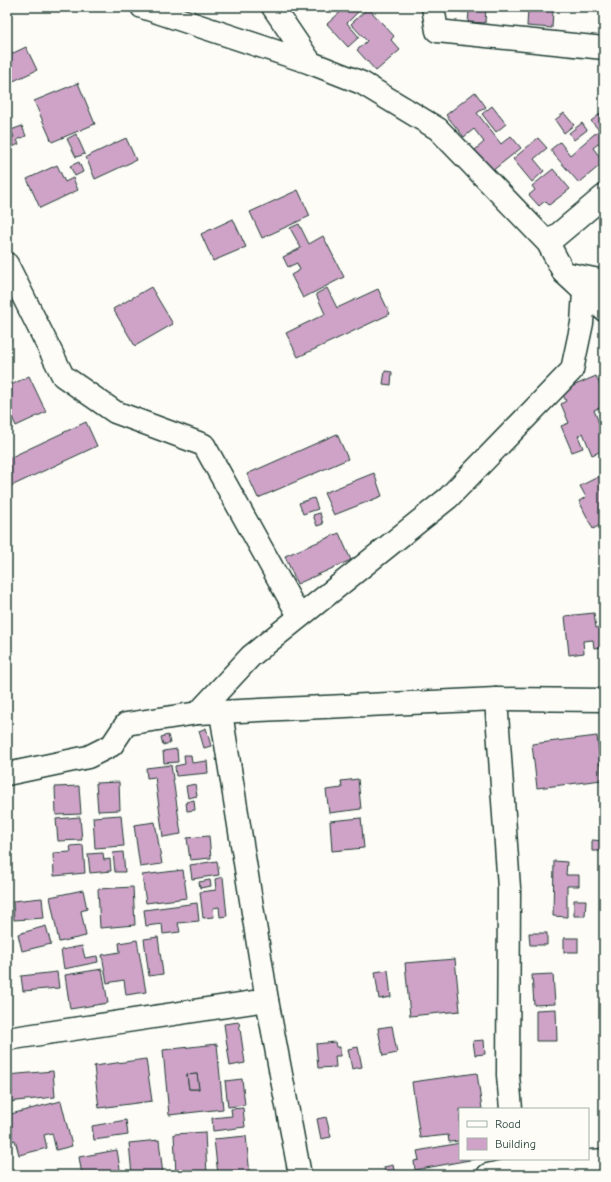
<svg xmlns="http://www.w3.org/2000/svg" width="611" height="1182" font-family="'Comic Neue',sans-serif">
<rect width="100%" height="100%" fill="#fdfcf7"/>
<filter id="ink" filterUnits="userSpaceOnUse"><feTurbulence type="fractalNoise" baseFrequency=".025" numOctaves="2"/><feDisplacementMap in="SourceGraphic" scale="8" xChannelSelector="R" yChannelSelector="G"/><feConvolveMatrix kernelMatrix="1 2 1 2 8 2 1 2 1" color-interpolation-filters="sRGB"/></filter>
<g filter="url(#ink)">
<g fill="#cea3c7" stroke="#1f3d34" fill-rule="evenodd">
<polygon points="346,7 355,7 359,11 347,23 359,37 348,47 327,24"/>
<polygon points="461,7 486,7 485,23 468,22 469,12 461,12"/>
<polygon points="368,8 394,36 391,40 400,50 376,71 357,50 367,41 351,24"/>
<polygon points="528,8 553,10 552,28 527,26"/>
<polygon points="26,47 37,70 7,84 7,56"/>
<polygon points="78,83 95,124 52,142 34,101"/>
<polygon points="475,92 486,107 477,113 501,144 511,136 521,148 492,171 475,150 484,142 474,129 464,137 446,115"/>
<polygon points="492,106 506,124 496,132 482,114"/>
<polygon points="604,111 604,139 593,148 604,162 579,183 550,150 560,142 570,155 599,130 591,121"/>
<polygon points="564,113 574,125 564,133 555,120"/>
<polygon points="582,123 587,130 574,140 569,133"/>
<polygon points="22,126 26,136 17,140 19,144 8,149 7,140 14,137 11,130"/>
<polygon points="76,134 85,154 76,157 67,139"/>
<polygon points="126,138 136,160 95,179 86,157"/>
<polygon points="538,138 547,148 534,159 544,171 532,182 513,159"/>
<polygon points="79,162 83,172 75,176 70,166"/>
<polygon points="57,165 65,182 73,178 78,190 40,208 27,179"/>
<polygon points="553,169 570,189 549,205 545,201 539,206 529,195 535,190 532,186"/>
<polygon points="298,190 310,216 262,238 250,212"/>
<polygon points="233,219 246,247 213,261 201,234"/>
<polygon points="299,224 309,244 323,236 344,277 303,298 291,275 300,270 297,263 288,267 283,257 301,248 290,228"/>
<polygon points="151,287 173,324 135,346 113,309"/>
<polygon points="327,288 337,308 378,289 390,314 298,357 286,333 325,314 316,294"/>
<polygon points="7,333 11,341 7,343"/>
<polygon points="385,371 392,372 391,385 383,384"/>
<polygon points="29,376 46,412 16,426 7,406 7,387"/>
<polygon points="596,376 604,394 604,406 594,410 599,423 604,422 604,450 592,455 583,433 578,436 583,448 572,452 561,426 569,423 561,404 566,401 561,391"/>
<polygon points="86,422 97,446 7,488 7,459"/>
<polygon points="337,434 348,459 258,498 247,474"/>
<polygon points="374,473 382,496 334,515 324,493"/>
<polygon points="604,474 604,523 593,529 579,501 586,497 580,486"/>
<polygon points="314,498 318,509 303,514 299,503"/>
<polygon points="320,513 323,524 317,526 313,515"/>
<polygon points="339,533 351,560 297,584 285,556"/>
<polygon points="594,613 596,628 604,627 604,647 594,648 593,640 583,641 584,653 569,655 565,616"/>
<polygon points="206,728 211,746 204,748 199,731"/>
<polygon points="168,735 170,743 163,745 161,737"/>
<polygon points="597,736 602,780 537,788 532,744"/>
<polygon points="177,749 178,762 164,763 163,751"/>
<polygon points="184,755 191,755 192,763 207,761 208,773 176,776 175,766 185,764"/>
<polygon points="171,765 181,834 163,837 155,777 147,778 146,768"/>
<polygon points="358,779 361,809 329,813 326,790 342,788 341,781"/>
<polygon points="119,782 120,810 98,811 96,783"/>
<polygon points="195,784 197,796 188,798 186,786"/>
<polygon points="79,786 81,814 56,815 55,787"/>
<polygon points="194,800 195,810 187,811 186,802"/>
<polygon points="121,815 124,846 95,848 93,817"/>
<polygon points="80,817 82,840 58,841 56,819"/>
<polygon points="361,818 364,848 332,851 330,821"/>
<polygon points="155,822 162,864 140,867 134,825"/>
<polygon points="209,836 211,858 190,860 187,838"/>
<polygon points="592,840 604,841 604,851 592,851"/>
<polygon points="83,845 85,873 54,876 53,853 71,852 70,846"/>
<polygon points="123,852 125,872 115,872 113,853"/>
<polygon points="103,853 104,860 110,859 111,871 90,873 88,854"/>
<polygon points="217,861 219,875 192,879 190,865"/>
<polygon points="554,861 567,862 566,875 579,875 579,886 567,886 567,917 553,916"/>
<polygon points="183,870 187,898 146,903 142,875"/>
<polygon points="223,877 227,916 220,917 219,907 213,908 214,917 203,918 200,892 216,890 215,879"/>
<polygon points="210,880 211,886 200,888 199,882"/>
<polygon points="133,887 135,925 100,928 98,889"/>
<polygon points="83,890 87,909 81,911 86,936 59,942 50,897"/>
<polygon points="42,898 44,918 14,920 13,901"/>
<polygon points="574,900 586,900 585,916 574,916"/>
<polygon points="197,903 199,921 178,923 180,932 163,934 162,924 146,926 144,910"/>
<polygon points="46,926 51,944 22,951 18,934"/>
<polygon points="529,933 547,933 547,945 530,945"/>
<polygon points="158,937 163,974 149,976 144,939"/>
<rect x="564" y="938" width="14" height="14"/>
<polygon points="137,940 146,992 126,995 124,980 107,983 102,955 120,952 119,943"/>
<polygon points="7,944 10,970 7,970"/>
<polygon points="82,946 85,958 97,956 98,962 64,969 61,950"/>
<polygon points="455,959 460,1011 410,1016 405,963"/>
<polygon points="102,969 108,1003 70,1009 65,975"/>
<polygon points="388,970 391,997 379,999 375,972"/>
<polygon points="57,972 59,988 23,991 21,976"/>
<polygon points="553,974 555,1004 534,1005 532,975"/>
<polygon points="556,1009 557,1041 536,1041 536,1010"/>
<polygon points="239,1022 245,1063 230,1066 224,1024"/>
<polygon points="392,1026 397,1053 383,1056 378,1028"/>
<polygon points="484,1040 485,1054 475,1055 473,1041"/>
<polygon points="335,1042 336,1047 340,1047 340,1056 335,1056 336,1067 318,1068 316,1044"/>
<path d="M217 1044 223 1109 169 1115 163 1050ZM197 1074 199 1089H189L187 1075Z"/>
<polygon points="358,1047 362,1067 352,1069 348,1049"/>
<polygon points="146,1059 152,1101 99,1108 94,1066"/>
<polygon points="53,1071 55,1097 7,1102 7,1075"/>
<polygon points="477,1073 482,1109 460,1109 460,1141 449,1142 448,1135 420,1138 412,1082"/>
<polygon points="197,1074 199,1089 189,1089 187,1075"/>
<polygon points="242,1079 245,1105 228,1107 225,1081"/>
<polygon points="61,1101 72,1146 56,1150 52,1133 44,1135 47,1148 19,1155 15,1140 7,1143 7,1115"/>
<polygon points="243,1108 245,1127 213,1131 212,1118 232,1116 231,1109"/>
<polygon points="326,1117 331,1137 321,1139 317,1119"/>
<polygon points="126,1120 128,1135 94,1140 92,1126"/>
<polygon points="205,1132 207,1175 176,1175 174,1134"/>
<polygon points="246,1136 250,1175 218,1175 214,1139"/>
<polygon points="159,1140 163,1175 132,1175 129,1143"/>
<polygon points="460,1143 460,1159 475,1159 415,1170 414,1161 419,1160 417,1151"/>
<polygon points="7,1144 10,1155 7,1156"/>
<polygon points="117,1150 121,1175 82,1175 79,1157"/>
<polygon points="393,1165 395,1175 386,1175 384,1167"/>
</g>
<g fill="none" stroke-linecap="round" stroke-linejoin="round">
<defs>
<g id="minor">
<polyline points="142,7 311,63"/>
<polyline points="273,7 311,63 362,83 438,129 548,243 564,273 604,310"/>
<polyline points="433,7 437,31 604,48"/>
<polyline points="548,243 604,196"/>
<polyline points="7,264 63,376 115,412 204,445 299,616"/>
<polyline points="564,273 604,281"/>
<polyline points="496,699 509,888 508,1075 511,1109"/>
<polyline points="198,713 251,656 448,498 572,370 582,323 584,292"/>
<polyline points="221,713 267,1000 300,1175"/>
<polyline points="7,774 88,757 112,745 126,724 198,713 496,699 604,700"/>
<polyline points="7,1039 267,1000"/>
<polyline points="488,1175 522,1167 604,1160"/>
</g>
</defs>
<use href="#minor" stroke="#1f3d34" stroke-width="25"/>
<use href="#minor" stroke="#fdfcf7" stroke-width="22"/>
</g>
</g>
<rect width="611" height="1182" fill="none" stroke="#fdfcf7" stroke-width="24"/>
<rect x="12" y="12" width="587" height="1158" fill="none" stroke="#1f3d34" stroke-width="1.5" filter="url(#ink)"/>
<rect x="459" y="1108" width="130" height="52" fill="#fdfcf7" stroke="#a4b0a9"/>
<rect x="467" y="1121" width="20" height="6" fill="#fdfcf7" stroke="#a4b0a9"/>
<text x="495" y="1128" font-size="12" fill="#1f3d34">Road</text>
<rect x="467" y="1138" width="20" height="12" fill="#cea3c7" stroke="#a4b0a9"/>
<text x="495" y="1148" font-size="12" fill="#1f3d34">Building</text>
</svg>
